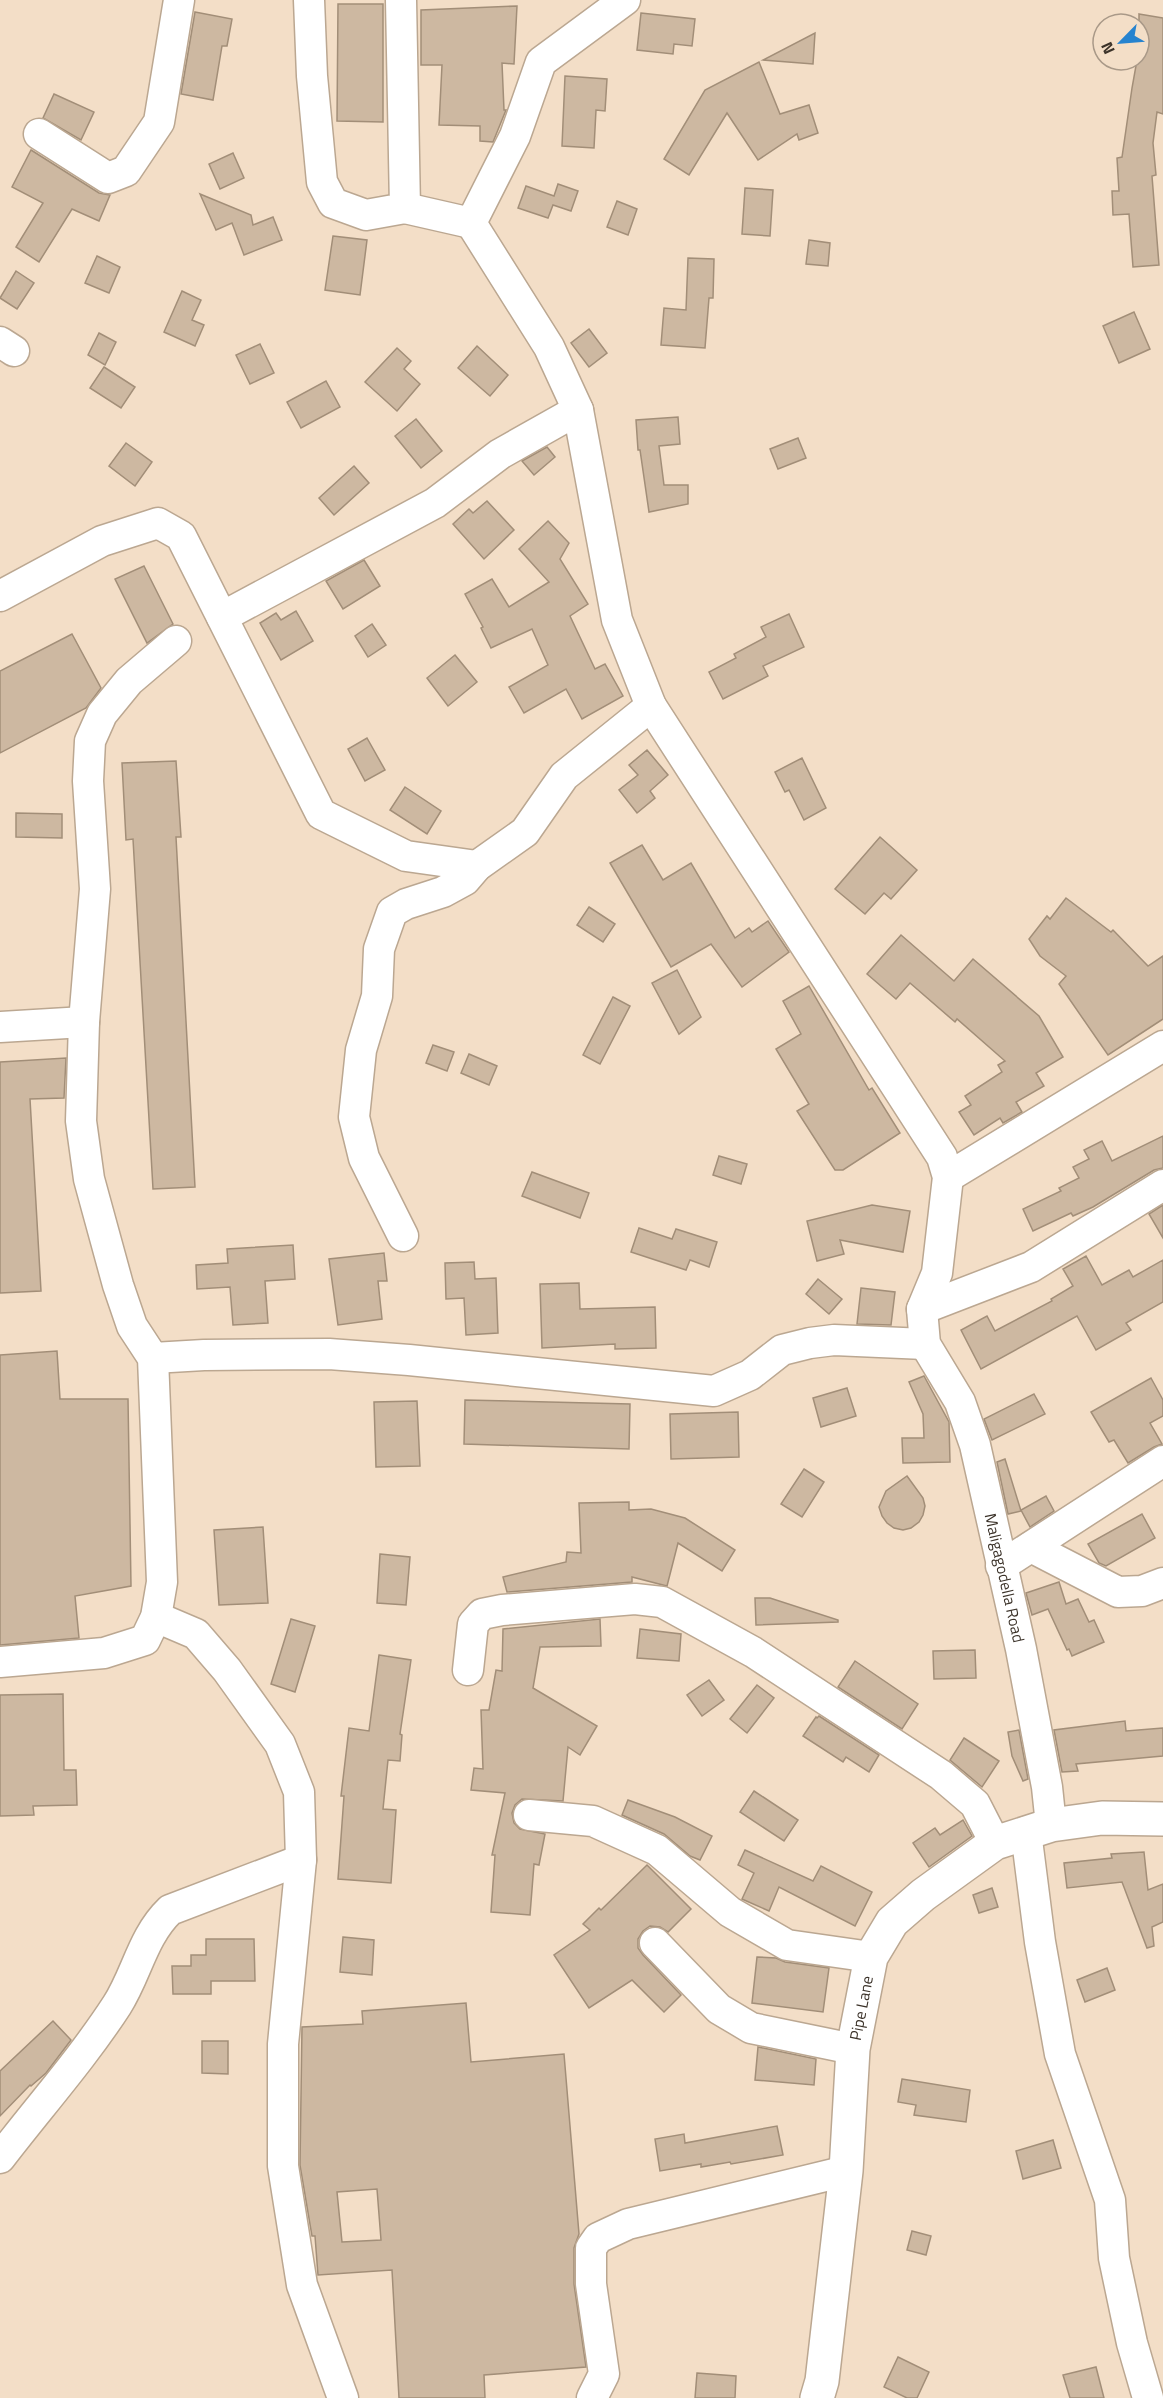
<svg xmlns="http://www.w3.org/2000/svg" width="1163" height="2398" font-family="'Titillium Web',sans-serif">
<rect width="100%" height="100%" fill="#f3dec7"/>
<g fill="#cdb8a1" stroke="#a28e78" stroke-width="1.5" fill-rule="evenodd">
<polygon points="338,4 383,4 383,122 337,121"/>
<polygon points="517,6 514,64 502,63 504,110 506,110 493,142 480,141 480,126 439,125 442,65 421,65 421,10"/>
<polygon points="195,12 232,19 227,46 222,46 213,100 181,94"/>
<polygon points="641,13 695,19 692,46 674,44 673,54 637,50"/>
<polygon points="1139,14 1163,18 1163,114 1157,112 1153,143 1156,175 1152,176 1159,265 1133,267 1129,214 1113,215 1112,191 1119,191 1117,158 1122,157 1132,88 1137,60 1139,60"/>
<polygon points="815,33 813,64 763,60"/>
<polygon points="759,62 780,114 809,105 818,133 799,140 797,134 758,160 727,113 689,175 664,159 705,90"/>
<polygon points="565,76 607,79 605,111 596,110 594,148 562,146"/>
<polygon points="54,94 94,112 81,140 43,118"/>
<polygon points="31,150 99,193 110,195 99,221 72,209 39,262 16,247 43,203 12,187"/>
<polygon points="233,153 244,178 220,189 209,164"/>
<polygon points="558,184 578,191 571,211 553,205 548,218 518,208 526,186 554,196"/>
<polygon points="745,188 773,190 770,236 742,234"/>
<polygon points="200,194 251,215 253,225 273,217 282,240 244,255 232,223 216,230"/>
<polygon points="617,201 637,209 628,235 607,227"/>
<polygon points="333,236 367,240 360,295 325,290"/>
<polygon points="809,240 830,243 828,266 806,264"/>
<polygon points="97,256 120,267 109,293 85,283"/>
<polygon points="688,258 714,259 713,298 709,298 705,348 661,345 664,308 686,310"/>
<polygon points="16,271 34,283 17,309 0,298"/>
<polygon points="182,291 201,300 192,320 204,325 195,346 164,332"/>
<polygon points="1134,312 1150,349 1119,363 1103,326"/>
<polygon points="589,329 607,353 589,367 571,343"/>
<polygon points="99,333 116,342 105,365 88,355"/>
<polygon points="260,344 274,373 250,384 236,355"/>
<polygon points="477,346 508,375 490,396 458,368"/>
<polygon points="397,348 411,361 404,369 420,384 397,411 365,382"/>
<polygon points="104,367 135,387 121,408 90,388"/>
<polygon points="326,381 340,407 301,428 287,402"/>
<polygon points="678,417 680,444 659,446 664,485 688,485 688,504 649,512 640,450 638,450 636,420"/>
<polygon points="416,419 442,451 421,468 395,436"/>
<polygon points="798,438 806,458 778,469 770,449"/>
<polygon points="126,443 152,462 135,486 109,466"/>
<polygon points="547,447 555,457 534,475 522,461"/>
<polygon points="354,466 369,483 334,515 319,498"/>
<polygon points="487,501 514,530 484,559 453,524 469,509 473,513"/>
<polygon points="548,521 569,543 560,559 588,604 570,616 595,669 605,664 623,696 582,719 566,689 524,713 509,687 548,665 532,629 491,648 481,628 483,627 465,594 492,579 509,607 549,582 519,549"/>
<polygon points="364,560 380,586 343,609 326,581"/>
<polygon points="144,566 173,624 147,643 115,579"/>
<polygon points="296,611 313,641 281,660 260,623 276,613 281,620"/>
<polygon points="789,614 804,647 763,666 768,676 723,699 709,672 736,658 734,654 766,637 761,627"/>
<polygon points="372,624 386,645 368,657 355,636"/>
<polygon points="72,634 101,688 86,708 0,753 0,671"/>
<polygon points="455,655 477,682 448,706 427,678"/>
<polygon points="367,738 385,770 365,781 348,749"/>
<polygon points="647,750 668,775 650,791 655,798 637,813 619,790 638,775 629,765"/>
<polygon points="802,758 826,808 804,820 789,790 785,792 775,772"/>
<polygon points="176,761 181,837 176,837 195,1187 153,1189 133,839 126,840 122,763"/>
<polygon points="405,787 441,811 427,834 390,810"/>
<polygon points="16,813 62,814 62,838 16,837"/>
<polygon points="880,837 917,870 891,899 884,893 865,914 835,889"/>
<polygon points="642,845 663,880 691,863 735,938 749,928 752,932 768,921 789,952 742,987 711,944 671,967 610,863"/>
<polygon points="1066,898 1111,932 1113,930 1148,966 1163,956 1163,1019 1108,1055 1059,984 1066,976 1040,956 1029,939 1047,916 1050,919"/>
<polygon points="589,907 615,924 603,942 577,925"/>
<polygon points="901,935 954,981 973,959 1039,1016 1063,1057 1036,1073 1044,1086 1016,1102 1022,1112 1003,1123 1000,1118 974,1135 959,1112 971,1105 965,1096 1002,1072 998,1065 1005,1061 957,1019 955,1022 910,983 896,999 867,974"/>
<polygon points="677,970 701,1017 679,1034 652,983"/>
<polygon points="809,986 869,1090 872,1088 900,1133 843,1170 835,1170 797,1111 809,1104 776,1049 801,1034 783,1001"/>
<polygon points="613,997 630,1006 600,1064 583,1055"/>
<polygon points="433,1045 454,1052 447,1071 426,1063"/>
<polygon points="469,1054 497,1066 489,1085 461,1073"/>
<polygon points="66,1058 64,1098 30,1099 41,1291 0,1293 0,1062"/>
<polygon points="1163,1136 1163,1168 1154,1170 1093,1207 1073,1216 1071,1213 1033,1231 1023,1209 1061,1191 1059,1188 1079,1178 1073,1167 1089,1159 1084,1150 1102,1141 1112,1161"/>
<polygon points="719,1156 747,1164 741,1184 713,1175"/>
<polygon points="532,1172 589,1193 580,1218 522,1196"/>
<polygon points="872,1205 910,1211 903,1252 840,1240 844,1254 817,1261 807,1221"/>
<polygon points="1163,1205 1163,1238 1149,1214"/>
<polygon points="639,1228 672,1239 676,1229 717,1242 709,1267 690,1260 686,1270 631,1252"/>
<polygon points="293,1245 295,1279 265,1281 268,1323 233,1325 230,1287 197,1289 196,1265 228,1263 227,1249"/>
<polygon points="384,1253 387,1281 378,1281 382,1319 338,1325 329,1259"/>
<polygon points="1086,1256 1102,1285 1129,1270 1133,1277 1163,1260 1163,1302 1126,1323 1131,1330 1096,1350 1077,1316 981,1369 961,1330 987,1316 995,1331 1052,1301 1051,1299 1073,1286 1063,1269"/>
<polygon points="474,1262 475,1279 496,1278 498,1333 466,1335 464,1298 446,1299 445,1263"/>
<polygon points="818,1279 842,1299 829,1314 806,1294"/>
<polygon points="579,1283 580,1309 655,1307 656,1348 615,1349 615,1344 542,1348 540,1284"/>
<polygon points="861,1288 895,1292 891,1325 857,1324"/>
<polygon points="57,1351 60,1399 128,1399 131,1586 75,1596 79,1638 0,1645 0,1355"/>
<polygon points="924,1376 949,1422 950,1462 903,1463 902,1438 924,1438 923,1414 909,1382"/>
<polygon points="1151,1378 1163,1400 1163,1416 1150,1423 1162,1444 1154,1447 1128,1463 1114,1440 1109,1442 1091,1412"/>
<polygon points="847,1388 856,1416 821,1427 813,1398"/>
<polygon points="1034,1394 1045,1414 992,1440 984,1419"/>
<polygon points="465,1400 630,1404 629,1449 464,1444"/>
<polygon points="417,1401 420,1466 376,1467 374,1402"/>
<polygon points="738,1412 739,1457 671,1459 670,1414"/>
<polygon points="1005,1459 1021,1511 1008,1514 997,1462"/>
<polygon points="804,1469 824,1482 802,1517 781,1504"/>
<polygon points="907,1476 923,1498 925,1506 923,1515 919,1522 911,1528 903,1530 894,1528 887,1523 882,1516 879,1507 886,1491"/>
<polygon points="1046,1496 1054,1511 1030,1527 1021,1510"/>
<polygon points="629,1502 629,1510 651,1509 685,1518 735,1550 722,1571 678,1543 667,1586 632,1577 632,1582 507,1592 503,1577 566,1562 567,1552 581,1553 579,1503"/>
<polygon points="1142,1514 1155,1538 1106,1566 1099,1563 1088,1544"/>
<polygon points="263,1527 268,1603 219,1605 214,1530"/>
<polygon points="380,1554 410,1557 406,1605 377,1603"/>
<polygon points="1059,1582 1066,1604 1078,1599 1089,1622 1094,1620 1104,1642 1072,1656 1069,1649 1067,1650 1048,1609 1032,1615 1026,1593"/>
<polygon points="755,1598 770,1598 838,1620 838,1622 756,1625"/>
<polygon points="291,1619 315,1626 295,1692 271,1684"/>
<polygon points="600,1619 601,1646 540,1647 533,1688 597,1726 580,1755 568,1747 563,1801 522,1799 515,1805 512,1813 514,1823 520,1829 545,1834 539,1865 534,1864 530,1915 491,1912 495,1855 492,1855 505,1793 471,1790 474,1768 483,1769 481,1710 489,1710 496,1670 502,1671 503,1629"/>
<polygon points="640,1629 681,1634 679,1661 637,1658"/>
<polygon points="975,1650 976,1678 934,1679 933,1651"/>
<polygon points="379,1655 411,1660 400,1734 402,1735 400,1761 388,1760 383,1809 396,1810 391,1883 338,1879 344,1796 341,1796 349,1728 369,1731"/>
<polygon points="855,1661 918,1704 902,1729 838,1687"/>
<polygon points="709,1680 724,1700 702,1716 687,1695"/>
<polygon points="757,1685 774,1698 747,1733 730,1719"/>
<polygon points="63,1694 64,1770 76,1770 77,1805 33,1806 34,1815 0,1816 0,1695"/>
<polygon points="819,1716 879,1755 869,1772 846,1757 843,1762 803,1736 816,1717 817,1718"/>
<polygon points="1125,1721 1126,1731 1163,1728 1163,1756 1076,1764 1078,1771 1062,1772 1054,1730"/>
<polygon points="1019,1730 1028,1779 1023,1781 1012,1756 1008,1732"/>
<polygon points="964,1738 999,1761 982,1787 950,1760"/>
<polygon points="754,1791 798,1820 784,1841 740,1812"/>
<polygon points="628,1800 675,1817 712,1836 700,1860 690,1856 664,1834 622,1815"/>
<polygon points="963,1820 972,1836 929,1867 913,1843 935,1828 940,1835"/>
<polygon points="745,1850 813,1881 821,1866 872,1892 855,1926 779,1887 769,1911 742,1899 754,1873 738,1865"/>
<polygon points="1144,1852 1148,1890 1163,1884 1163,1922 1152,1927 1154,1946 1147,1948 1122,1882 1067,1888 1064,1863 1112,1858 1111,1854"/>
<polygon points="647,1865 691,1909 668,1932 660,1927 650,1926 643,1931 638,1939 638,1948 643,1955 681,1995 664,2012 632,1980 589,2008 554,1955 590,1930 583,1924 599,1908 601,1910"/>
<polygon points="992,1888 998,1907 979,1913 973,1895"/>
<polygon points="343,1937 374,1940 372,1975 340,1972"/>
<polygon points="206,1939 254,1939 255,1981 211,1981 211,1994 173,1994 172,1966 191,1966 191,1955 206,1955"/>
<polygon points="757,1957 776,1958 785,1962 829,1968 823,2012 752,2003"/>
<polygon points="1107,1968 1115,1990 1085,2002 1077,1980"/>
<path d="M466 2003 471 2062 564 2054 579 2234 574 2248V2284L586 2367 484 2375 485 2398H399L392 2270 318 2275 315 2236H312L300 2165 302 2027 363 2024 362 2011ZM377 2189 381 2240 342 2242 337 2192Z"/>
<polygon points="53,2021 71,2040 46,2073 31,2086 30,2085 0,2116 0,2071"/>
<polygon points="202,2041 228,2041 228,2074 202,2073"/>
<polygon points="758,2047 816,2059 814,2085 755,2080"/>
<polygon points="902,2079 970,2090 966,2122 914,2115 916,2105 898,2102"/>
<polygon points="777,2126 783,2155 731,2164 730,2162 701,2167 701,2164 660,2171 655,2139 684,2134 685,2143"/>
<polygon points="1053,2140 1061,2168 1023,2179 1016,2151"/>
<polygon points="912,2231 931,2236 926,2255 907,2250"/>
<polygon points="898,2357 929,2372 917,2398 907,2398 884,2387"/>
<polygon points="1096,2367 1104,2398 1070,2398 1063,2375"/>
<polygon points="697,2373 736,2376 735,2398 695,2398"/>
</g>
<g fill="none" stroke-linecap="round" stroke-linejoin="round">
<defs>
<g id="minor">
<polyline points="309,0 312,76 322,182 333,203 366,215 405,208 401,0"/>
<path id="s1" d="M625 0 541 62 515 136 471 223 549 347 578 410 617 620 651 706 942 1157 948 1177 937 1273 922 1309 925 1344 960 1402 975 1445 1021 1649 1047 1787 1051 1825"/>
<polyline points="39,134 108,178 126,171 159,122 179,0"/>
<polyline points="405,208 471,223"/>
<polyline points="0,342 14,351"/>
<polyline points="0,596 102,541 158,523 181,536 321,814 406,856 477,866"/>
<polyline points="222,617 435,503 500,454 578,410"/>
<polyline points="0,1027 84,1022"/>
<polyline points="948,1177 1163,1046"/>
<polyline points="403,1236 364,1158 354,1117 361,1050 377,996 379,949 392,912 406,904 443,892 465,880 477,866 525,832 564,776 651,706"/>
<polyline points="922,1309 1031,1267 1163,1185"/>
<polyline points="153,1358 204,1355 329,1354 409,1360 714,1391 750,1375 782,1350 810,1343 834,1340 925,1344"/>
<polyline points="1031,1547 1118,1592 1142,1591 1163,1583"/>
<polyline points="1001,1566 1163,1461"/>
<polyline points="156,1617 196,1634 227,1670 280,1744 299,1792 301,1860 283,2044 283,2166 302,2285 343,2398"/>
<polyline points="0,1662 104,1653 145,1640 156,1617 162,1582 153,1358 132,1326 118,1285 89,1179 81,1121 84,1022 95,889 88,781 90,741 102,714 129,681 176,641"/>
<polyline points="468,1670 473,1624 482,1614 502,1610 635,1599 662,1602 753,1652 941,1775 975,1804 995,1843"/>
<polyline points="529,1815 593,1821 657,1850 730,1912 787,1945 871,1957"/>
<polyline points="1026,1832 1040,1942 1060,2054 1110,2200 1114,2258 1132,2343 1148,2398"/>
<polyline points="655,1943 719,2009 751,2028 853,2049"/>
<path d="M0 2158C39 2107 82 2059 117 2005 137 1974 142 1937 170 1910L301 1860"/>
<polyline points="592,2398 604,2374 591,2284 591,2248 598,2238 628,2224 846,2171"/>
</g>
<g id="tertiary">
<path id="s2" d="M817 2398 822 2381 846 2171 853 2049 871 1957 892 1922 923 1895 995 1843 1051 1825 1102 1818 1163 1819"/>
</g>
</defs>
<use href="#minor" stroke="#bba791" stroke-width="33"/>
<use href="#tertiary" stroke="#bba791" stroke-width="36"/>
<use href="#minor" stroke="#fff" stroke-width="30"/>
<use href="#tertiary" stroke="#fff" stroke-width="33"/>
</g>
<g text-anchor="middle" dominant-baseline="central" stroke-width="6" stroke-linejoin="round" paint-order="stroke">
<g font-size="16" fill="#3b3229" stroke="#f3dec7">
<text stroke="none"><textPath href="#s1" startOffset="1780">Maligagodella Road</textPath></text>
<text stroke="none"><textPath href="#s2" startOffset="393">Pipe Lane</textPath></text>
</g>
</g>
<g transform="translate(1121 42) rotate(245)"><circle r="28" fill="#f3dec7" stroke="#a99988" stroke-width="1.5"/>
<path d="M0-4.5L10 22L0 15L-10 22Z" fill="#2683cf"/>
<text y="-9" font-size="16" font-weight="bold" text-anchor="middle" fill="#3b3229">N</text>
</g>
</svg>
